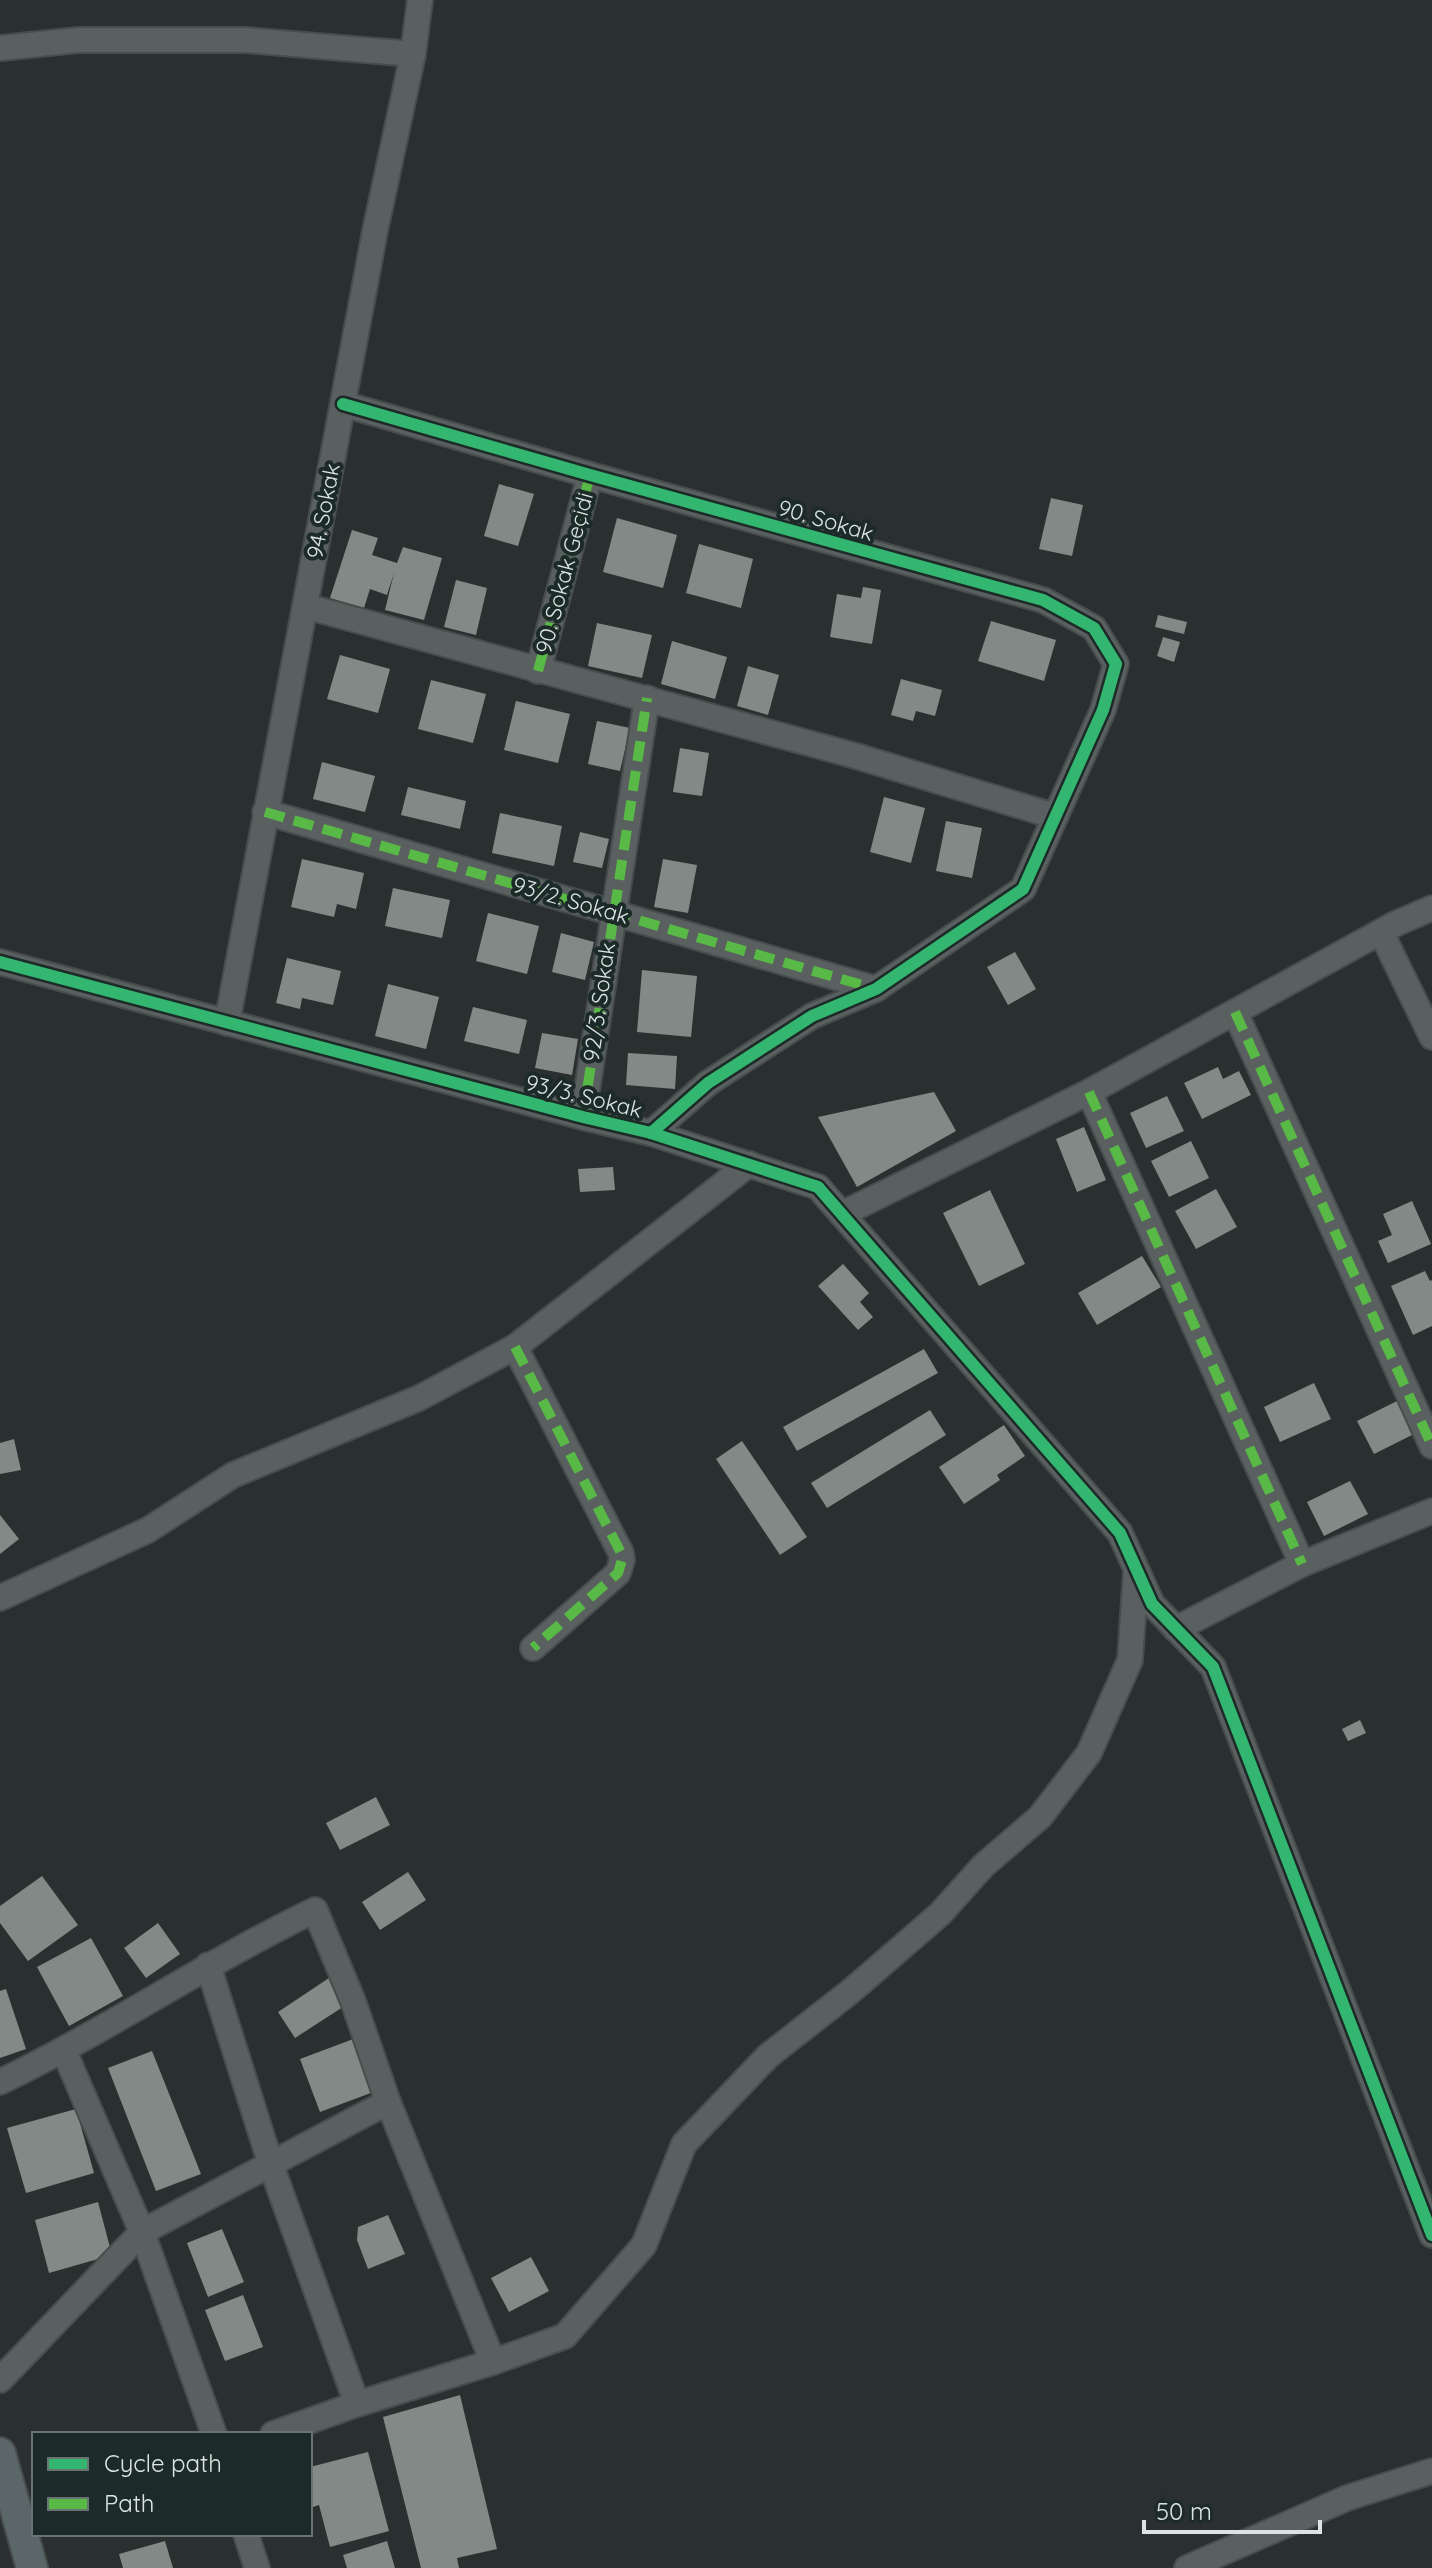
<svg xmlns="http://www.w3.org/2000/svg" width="1432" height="2568" font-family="Quicksand,sans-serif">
<rect width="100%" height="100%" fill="#2a3030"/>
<g fill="#838987">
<polygon points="499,484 534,494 518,546 484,536"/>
<polygon points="1051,498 1083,505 1072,556 1039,549"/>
<polygon points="617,518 677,535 663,588 603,572"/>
<polygon points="352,530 378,538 372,555 397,563 403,547 442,558 424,620 385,610 394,573 387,595 370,589 364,608 330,598"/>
<polygon points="699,544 753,559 741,608 686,593"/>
<polygon points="456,580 487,588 476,635 444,627"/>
<polygon points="863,587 881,590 872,644 830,637 837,594 861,598"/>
<polygon points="1158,615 1187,622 1184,634 1155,627"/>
<polygon points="991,621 1056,640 1044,681 978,661"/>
<polygon points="597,623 652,635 642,678 588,666"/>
<polygon points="1163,637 1180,642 1174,662 1157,656"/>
<polygon points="672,641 727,657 715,699 661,684"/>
<polygon points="340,655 390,669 378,713 327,699"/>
<polygon points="748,666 779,675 768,715 737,706"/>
<polygon points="901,679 942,690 935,716 916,711 913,721 891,715"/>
<polygon points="431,680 486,694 473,743 418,729"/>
<polygon points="516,701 570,714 558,763 504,750"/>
<polygon points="597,721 630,728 620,771 588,764"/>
<polygon points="680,748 709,753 702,796 673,792"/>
<polygon points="322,762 375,776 365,812 313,799"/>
<polygon points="408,787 466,801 460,829 401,815"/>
<polygon points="884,797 925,808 911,863 870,852"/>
<polygon points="500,813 562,826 554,866 492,853"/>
<polygon points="946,821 982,828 972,878 936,871"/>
<polygon points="580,832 609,839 602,868 573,862"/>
<polygon points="302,859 364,873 356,909 337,904 334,917 291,907"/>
<polygon points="663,859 697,865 688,913 654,907"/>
<polygon points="393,888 450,900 442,938 385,926"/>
<polygon points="488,913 539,926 527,974 476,961"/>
<polygon points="561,933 594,942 585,980 552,972"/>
<polygon points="1015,952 1036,989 1008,1005 987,967"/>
<polygon points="287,958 341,971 333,1005 302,998 300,1009 276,1003"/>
<polygon points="642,970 697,976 691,1037 637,1032"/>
<polygon points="388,984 439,997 426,1049 375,1036"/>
<polygon points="473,1007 527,1020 519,1054 464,1041"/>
<polygon points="542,1033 578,1039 572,1075 535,1068"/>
<polygon points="628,1053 677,1056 675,1089 626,1085"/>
<polygon points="1218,1067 1223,1079 1239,1071 1251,1095 1202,1119 1184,1083"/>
<polygon points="934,1092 956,1131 857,1187 818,1117"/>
<polygon points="1167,1096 1184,1131 1146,1148 1130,1113"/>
<polygon points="1084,1127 1106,1180 1077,1192 1056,1139"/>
<polygon points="1191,1141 1209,1178 1169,1197 1151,1161"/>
<polygon points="613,1167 615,1190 580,1192 578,1169"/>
<polygon points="1216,1189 1237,1227 1196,1249 1175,1211"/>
<polygon points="990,1190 1025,1264 979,1286 943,1213"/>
<polygon points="1412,1201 1431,1244 1388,1263 1378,1241 1392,1235 1383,1214"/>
<polygon points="1142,1256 1161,1287 1097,1325 1078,1293"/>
<polygon points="843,1264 869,1293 860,1302 873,1317 858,1330 818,1286"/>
<polygon points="1425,1271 1430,1281 1432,1280 1432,1326 1413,1335 1391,1286"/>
<polygon points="924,1349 938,1373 797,1451 783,1427"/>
<polygon points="1314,1383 1331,1419 1280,1442 1264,1407"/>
<polygon points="1401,1399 1418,1432 1374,1454 1357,1421"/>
<polygon points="930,1410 946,1435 827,1508 811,1483"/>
<polygon points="1004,1425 1025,1456 997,1475 1000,1480 964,1504 939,1467"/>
<polygon points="14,1439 21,1470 0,1474 0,1443"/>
<polygon points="742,1441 807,1537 780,1555 716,1459"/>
<polygon points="1350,1481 1368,1514 1324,1536 1307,1502"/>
<polygon points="0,1515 19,1539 0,1554"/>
<polygon points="1360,1720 1366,1733 1348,1741 1342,1729"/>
<polygon points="376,1797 390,1825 340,1850 326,1823"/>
<polygon points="408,1872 426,1900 380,1930 362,1902"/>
<polygon points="42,1876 78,1925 28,1961 0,1923 0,1906"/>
<polygon points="158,1923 180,1954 146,1978 124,1948"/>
<polygon points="91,1938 123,1996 69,2026 37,1967"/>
<polygon points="329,1978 346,2005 295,2038 278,2012"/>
<polygon points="6,1989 26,2049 0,2058 0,1991"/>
<polygon points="356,2038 376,2091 320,2112 300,2059"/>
<polygon points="152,2051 201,2174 156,2191 108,2068"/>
<polygon points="76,2109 94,2173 26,2193 7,2128"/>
<polygon points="98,2202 112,2255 49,2273 35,2220"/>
<polygon points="388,2215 405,2254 368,2269 357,2240 358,2227"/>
<polygon points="222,2229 244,2282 208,2297 187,2243"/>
<polygon points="531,2257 549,2291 509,2312 491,2278"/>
<polygon points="243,2295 263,2347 225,2361 205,2310"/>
<polygon points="460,2395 497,2549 457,2558 459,2568 421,2568 383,2417"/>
<polygon points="368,2452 389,2531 330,2547 319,2505 310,2508 310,2467"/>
<polygon points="165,2541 173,2568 123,2568 119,2554"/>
<polygon points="387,2541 395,2568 347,2568 343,2555"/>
</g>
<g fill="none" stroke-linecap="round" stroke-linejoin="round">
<defs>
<g id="minor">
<polyline points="0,48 78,40 245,40 413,54"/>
<polyline points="343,404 590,475 1043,600 1094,628 1116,664 1103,710 1023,889 876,989 812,1016 708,1083 651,1133"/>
<polyline points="305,606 856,756 1054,816"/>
<polyline points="538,671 590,475"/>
<polyline points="265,812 876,989"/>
<polyline points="1381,932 1432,1037"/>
<polyline points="0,962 583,1117 651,1133 818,1187 1120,1533 1152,1604 1213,1667 1432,2235"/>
<polyline points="1235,1012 1432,1446"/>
<polyline points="227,1023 375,231 413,54 420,0"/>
<polyline points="1089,1092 1302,1564"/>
<polyline points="583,1117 647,698"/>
<polyline points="842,1214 1089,1092 1395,924 1432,908"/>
<polyline points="515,1347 621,1553 622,1560 618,1573 533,1648"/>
<polyline points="0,1598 148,1530 233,1475 419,1398 515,1347 749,1164"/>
<polyline points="1176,1629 1302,1564 1432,1511"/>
<polyline points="208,1965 271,2165 357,2404"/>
<polyline points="64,2051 142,2232 214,2434"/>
<path d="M0 2082C108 2030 207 1962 315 1910L353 2001 388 2102 493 2362 357 2404 273 2434"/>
<polyline points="493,2362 565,2336 644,2245 684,2144 768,2056 851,1991 940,1914 983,1866 1040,1817 1089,1753 1130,1660 1136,1571"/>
<polyline points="0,2380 142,2232 388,2102"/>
<polyline points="246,2534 257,2568"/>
<polyline points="1187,2568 1347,2498 1432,2471"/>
</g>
<polyline id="major" points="0,2453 32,2568"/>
</defs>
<use href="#minor" stroke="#474d4c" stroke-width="28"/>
<use href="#major" stroke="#474d4c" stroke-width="34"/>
<use href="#minor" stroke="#5a605f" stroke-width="24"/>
<use href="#major" stroke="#5a6667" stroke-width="30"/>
<g stroke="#58b947" stroke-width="10" stroke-dasharray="20 10" stroke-linecap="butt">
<polyline points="538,671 590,475"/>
<polyline points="265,812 876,989"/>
<polyline points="1235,1012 1432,1446"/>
<polyline points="1089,1092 1302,1564"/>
<polyline points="583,1117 647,698"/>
<polyline points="515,1347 621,1553 622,1560 618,1573 533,1648"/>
</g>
<defs>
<g id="cycleway">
<polyline points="343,404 590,475 1043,600 1094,628 1116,664 1103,710 1023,889 876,989 812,1016 708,1083 651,1133"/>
<polyline points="0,962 583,1117 651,1133 818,1187 1120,1533 1152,1604 1213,1667 1432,2235"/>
</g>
</defs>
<use href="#cycleway" stroke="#1c2a28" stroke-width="17"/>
<use href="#cycleway" stroke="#33b770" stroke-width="12"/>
</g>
<g text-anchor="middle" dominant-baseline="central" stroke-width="8" stroke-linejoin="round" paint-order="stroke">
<g font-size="22" fill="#dbe4e2" stroke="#1c2a28">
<text transform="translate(323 511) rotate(-79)">94. Sokak</text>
<text transform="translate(826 520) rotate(16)">90. Sokak</text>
<text transform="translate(564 573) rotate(-75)">90. Sokak Geçidi</text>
<text transform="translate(571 900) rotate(16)">93/2. Sokak</text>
<text transform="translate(599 1002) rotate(-82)">92/3. Sokak</text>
<text transform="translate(584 1096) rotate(14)">93/3. Sokak</text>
</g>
</g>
<rect x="32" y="2432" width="280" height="104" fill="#1c2a28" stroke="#687472" stroke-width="2"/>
<rect x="48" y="2458" width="40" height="12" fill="#33b770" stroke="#687472" stroke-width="2"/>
<text x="104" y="2472" font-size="24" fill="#dbe4e2">Cycle path</text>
<rect x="48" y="2498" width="40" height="12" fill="#58b947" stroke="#687472" stroke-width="2"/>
<text x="104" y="2512" font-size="24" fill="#dbe4e2">Path</text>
<path d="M1144 2520v12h176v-12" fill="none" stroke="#dbe4e2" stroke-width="4"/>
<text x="1156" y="2520" font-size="24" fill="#dbe4e2" stroke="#1c2a28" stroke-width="6" paint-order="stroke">50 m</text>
</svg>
